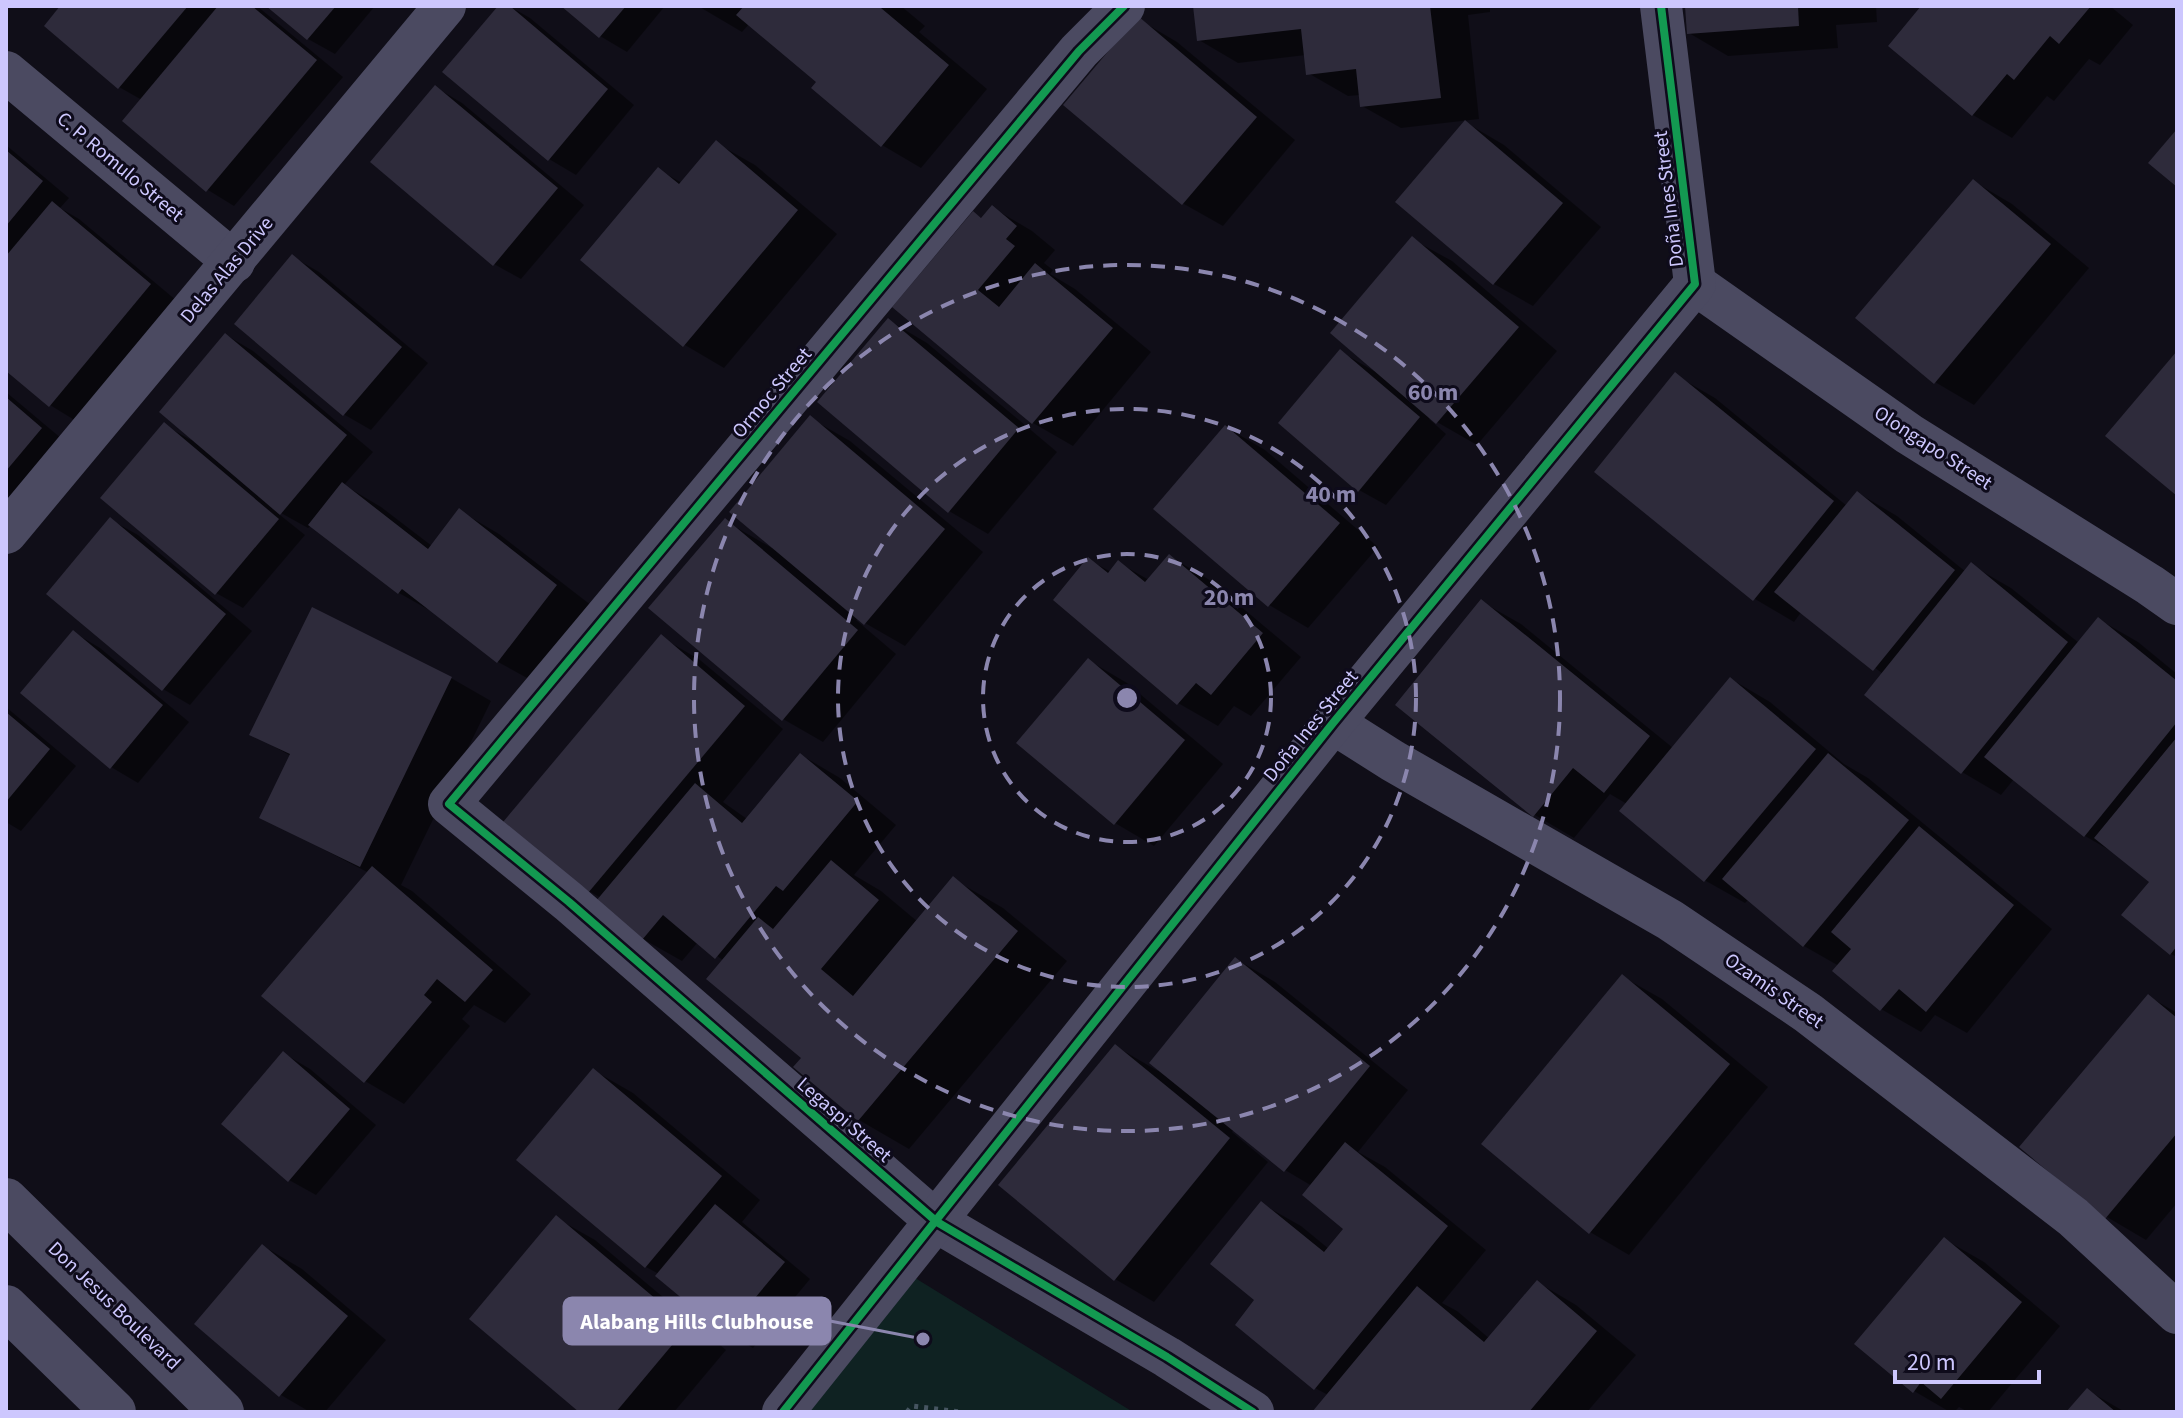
<svg xmlns="http://www.w3.org/2000/svg" width="2183" height="1418" font-family="'Source Sans 3',sans-serif">
<rect width="100%" height="100%" fill="#100e18"/>
<polygon fill="#0f2222" points="894,1265 1133,1412 772,1412"/>
<g fill="#0007">
<polygon points="63,6 257,6 343,77 234,206 208,190 125,120 142,100 119,87"/>
<polygon points="269,6 375,6 335,54 308,39"/>
<polygon points="500,6 509,6 530,18 634,105 576,175 549,159"/>
<polygon points="564,6 665,6 627,52 600,36"/>
<polygon points="698,6 901,6 925,26 919,32 987,89 921,168 882,145 819,82 750,23 742,32"/>
<polygon points="1195,6 1490,6 1490,12 1468,15 1479,119 1401,128 1362,106 1360,95 1348,96 1308,73 1306,55 1238,63 1199,40"/>
<polygon points="1687,6 1876,6 1877,22 1836,25 1838,48 1728,56 1689,33"/>
<polygon points="1924,6 2110,6 2133,25 2100,65 2089,59 2054,101 2047,96 2012,138 1973,115"/>
<polygon points="1138,19 1177,42 1295,140 1223,226 1184,204 1066,105"/>
<polygon points="435,87 462,103 584,205 521,279 494,264"/>
<polygon points="1465,122 1504,145 1601,227 1533,306 1494,284"/>
<polygon points="716,143 755,165 837,234 724,368 685,345 583,260 659,170 682,183"/>
<polygon points="6,145 69,198 60,208 79,219 177,301 76,421 50,405 6,368"/>
<polygon points="1973,181 2012,204 2089,268 1974,405 1935,382"/>
<polygon points="993,208 1032,231 1055,250 1044,263 1053,270 1050,274 1075,289 1151,352 1073,446 1033,423 895,307 973,213 983,219"/>
<polygon points="1412,239 1452,261 1557,351 1477,445 1430,418 1429,419 1446,434 1386,505 1359,490 1341,352 1374,371 1376,369"/>
<polygon points="293,257 319,272 428,363 371,430 345,415 236,324"/>
<polygon points="888,320 927,343 1057,452 988,534 949,511"/>
<polygon points="226,335 253,351 373,452 344,485 381,507 432,546 460,511 499,534 596,609 538,684 498,662 438,615 399,593 312,525 308,528 281,513 280,515 305,535 243,608 216,593 164,425 191,440 192,438"/>
<polygon points="1675,375 1715,398 1847,506 1858,493 1897,516 1966,572 1971,565 2011,588 2079,643 2098,619 2138,642 2177,674 2177,957 2171,954 2151,882 2118,855 2085,836 2014,779 2001,795 1962,772 1883,674 1802,611 1794,622 1755,599 1597,471"/>
<polygon points="6,392 68,444 6,518"/>
<polygon points="810,418 850,441 983,552 905,646 858,619 856,620 896,654 823,742 783,719 651,608 725,521 772,548"/>
<polygon points="1226,427 1265,450 1378,547 1308,628 1269,605"/>
<polygon points="111,520 138,535 252,631 190,705 163,689"/>
<polygon points="1169,556 1208,579 1301,657 1251,716 1234,706 1218,726 1178,703 1089,560 1111,572 1119,563 1149,580"/>
<polygon points="1482,602 1521,624 1673,748 1731,679 1770,702 1844,764 1868,778 2052,929 1967,1033 1935,1015 1921,1032 1881,1009 1839,966 1804,946 1749,899 1745,903 1706,881 1622,810 1627,804 1610,794 1574,838 1535,815 1398,705"/>
<polygon points="313,609 451,678 491,701 401,885 412,891 531,994 505,1023 474,1005 462,1019 470,1026 404,1104 365,1081 369,873 261,817 291,756 252,734"/>
<polygon points="73,632 100,648 189,722 138,783 111,767"/>
<polygon points="661,637 700,660 783,729 723,802 747,819 801,755 840,778 896,825 854,875 881,891 918,922 953,879 1003,908 1067,961 909,1149 859,1120 796,1067 804,1057 724,961 698,942 682,961 643,939 601,898 589,891"/>
<polygon points="1088,660 1127,683 1223,764 1154,846 1115,823"/>
<polygon points="6,707 76,766 21,831 6,822"/>
<polygon points="1236,959 1275,982 1408,1090 1358,1152 1385,1167 1486,1250 1442,1303 1457,1311 1490,1339 1537,1282 1576,1305 1636,1355 1587,1412 1314,1412 1328,1395 1315,1388 1257,1300 1262,1204 1301,1226 1329,1249 1345,1228 1312,1186 1285,1170 1234,1129 1232,1132 1268,1162 1154,1302 1115,1279 1115,1046 1158,1071"/>
<polygon points="1623,977 1662,999 1768,1087 1629,1255 1590,1232"/>
<polygon points="2148,996 2177,1013 2177,1203 2146,1240 2107,1217"/>
<polygon points="283,1053 310,1069 376,1125 316,1195 289,1180"/>
<polygon points="593,1070 633,1093 760,1200 742,1222 810,1279 753,1348 726,1333 659,1274 646,1267 519,1160"/>
<polygon points="556,1218 595,1240 726,1350 674,1412 582,1412"/>
<polygon points="1944,1239 1984,1262 2060,1326 1988,1412 1968,1412 1959,1407 1954,1412 1950,1412 1914,1391"/>
<polygon points="263,1246 302,1269 386,1340 325,1412 310,1412 281,1395"/>
<polygon points="2087,1390 2125,1412 2069,1412"/>
</g>
<g fill="#2e2b3b">
<polygon points="60,6 188,6 118,89 44,26"/>
<polygon points="218,6 252,6 317,60 206,192 122,121"/>
<polygon points="266,6 336,6 307,40"/>
<polygon points="498,6 510,6 608,89 548,161 442,72"/>
<polygon points="561,6 626,6 599,38"/>
<polygon points="744,6 883,6 881,8 949,65 881,147 811,88 816,82 736,15"/>
<polygon points="1193,6 1430,6 1441,98 1360,107 1356,69 1306,75 1301,29 1197,41"/>
<polygon points="1685,6 1798,6 1799,26 1687,34"/>
<polygon points="1921,6 2091,6 2059,44 2050,36 2014,80 2007,74 1972,116 1888,46"/>
<polygon points="1138,16 1257,117 1182,205 1063,105"/>
<polygon points="435,85 558,188 493,266 370,162"/>
<polygon points="1465,120 1563,203 1493,285 1395,202"/>
<polygon points="2177,129 2177,187 2148,163"/>
<polygon points="716,140 798,210 683,347 580,260 658,167 679,184"/>
<polygon points="6,150 43,181 6,226"/>
<polygon points="1973,179 2051,244 1934,384 1855,318"/>
<polygon points="52,201 151,284 49,407 6,371 6,256"/>
<polygon points="992,205 1017,226 1006,239 1015,246 978,290 999,307 1035,263 1113,328 1032,424 892,307 973,211 981,218"/>
<polygon points="1412,236 1519,327 1436,424 1330,333"/>
<polygon points="292,254 402,347 343,416 234,324"/>
<polygon points="888,318 1019,428 948,513 817,402"/>
<polygon points="225,333 347,435 280,515 159,412"/>
<polygon points="1340,349 1420,417 1358,492 1278,423"/>
<polygon points="2177,351 2177,496 2105,436"/>
<polygon points="1675,372 1834,501 1753,601 1594,472"/>
<polygon points="6,397 42,428 6,471"/>
<polygon points="810,415 945,529 864,625 729,512"/>
<polygon points="164,422 279,519 215,595 100,498"/>
<polygon points="1225,425 1340,523 1268,607 1153,509"/>
<polygon points="342,482 428,549 459,508 557,585 497,663 402,589 398,594 308,525"/>
<polygon points="1857,491 1955,570 1873,671 1774,592"/>
<polygon points="110,517 226,614 162,691 46,594"/>
<polygon points="725,518 858,630 782,721 648,608"/>
<polygon points="1169,554 1263,633 1211,695 1196,683 1177,705 1053,600 1088,557 1108,573 1118,560 1145,582"/>
<polygon points="1971,562 2068,642 1961,774 1864,695"/>
<polygon points="1481,599 1650,736 1604,793 1573,768 1533,817 1395,705"/>
<polygon points="312,607 452,677 360,867 259,818 290,754 249,735"/>
<polygon points="2098,617 2177,681 2177,722 2084,837 1984,757"/>
<polygon points="73,630 163,705 110,769 20,693"/>
<polygon points="661,634 745,706 588,893 503,822"/>
<polygon points="1088,658 1185,740 1114,825 1016,743"/>
<polygon points="1730,677 1816,749 1704,882 1619,811"/>
<polygon points="6,712 50,749 6,802"/>
<polygon points="2177,737 2177,946 2170,955 2121,915 2149,882 2094,838"/>
<polygon points="800,753 858,801 783,891 776,886 715,959 663,915 642,940 596,901 695,783 742,823"/>
<polygon points="1828,753 1909,820 1803,947 1722,879"/>
<polygon points="1919,826 2014,905 1926,1012 1899,989 1880,1011 1832,971 1851,949 1831,932"/>
<polygon points="831,860 879,900 821,969 853,996 953,876 1018,931 858,1121 793,1067 801,1058 706,979 758,917 773,929"/>
<polygon points="372,866 493,970 465,1002 437,979 424,995 432,1002 364,1083 261,996"/>
<polygon points="1235,957 1370,1066 1284,1172 1149,1063"/>
<polygon points="1622,974 1730,1064 1589,1234 1481,1144"/>
<polygon points="2148,994 2177,1018 2177,1133 2105,1219 2019,1147"/>
<polygon points="1115,1044 1230,1138 1114,1281 998,1185"/>
<polygon points="283,1051 350,1109 288,1182 221,1124"/>
<polygon points="593,1068 722,1176 645,1268 516,1160"/>
<polygon points="1345,1142 1448,1226 1314,1390 1235,1325 1254,1300 1210,1264 1261,1201 1324,1252 1343,1229 1302,1195"/>
<polygon points="715,1204 785,1262 725,1334 655,1276"/>
<polygon points="556,1215 688,1326 616,1412 579,1412 469,1319"/>
<polygon points="1944,1237 2022,1302 1941,1399 1921,1382 1913,1393 1854,1344"/>
<polygon points="262,1244 348,1316 279,1397 194,1324"/>
<polygon points="1537,1280 1597,1331 1529,1412 1312,1412 1417,1286 1484,1342"/>
<polygon points="2087,1388 2116,1412 2066,1412"/>
</g>
<g fill="none" stroke-linecap="round" stroke-linejoin="round">
<polyline stroke="#465561" stroke-width="5" stroke-dasharray="4 6" stroke-linecap="butt" points="907,1412 912,1406 961,1412"/>
<g stroke="#4b4a61" stroke-width="42">
<polyline points="1124,6 1079,51 449,804 569,902 937,1222 1167,1357 1253,1412"/>
<polyline points="6,72 234,262"/>
<polyline points="1695,284 1909,434 2150,585 2177,604"/>
<polyline points="6,533 445,6"/>
<polyline points="1333,723 1393,761 1670,920 1808,1013 2073,1217 2177,1313"/>
<polyline points="783,1412 1333,723 1695,284 1661,6"/>
</g>
<g stroke="#4b4a61" stroke-width="44">
<polyline points="6,1200 222,1412"/>
<polyline points="6,1307 114,1412"/>
</g>
<defs>
<g id="cycleway">
<polyline points="1124,6 1079,51 449,804 569,902 937,1222 1167,1357 1253,1412"/>
<polyline points="783,1412 1333,723 1695,284 1661,6"/>
</g>
</defs>
<use href="#cycleway" stroke="#0e0b1b" stroke-width="13"/>
<use href="#cycleway" stroke="#139951" stroke-width="8"/>
</g>
<g fill="none" stroke="#8b86ae" stroke-width="4" stroke-dasharray="14 10">
<circle cx="1127" cy="698" r="144"/>
<circle cx="1127" cy="698" r="289"/>
<circle cx="1127" cy="698" r="433"/>
</g>
<g text-anchor="middle" dominant-baseline="central" stroke-width="6" stroke-linejoin="round" paint-order="stroke">
<g font-size="20" fill="#cdc7fe" stroke="#0e0b1b">
<text transform="translate(120 167) rotate(40)">C. P. Romulo Street</text>
<text transform="translate(1669 199) rotate(-97)">Doña Ines Street</text>
<text transform="translate(227 270) rotate(-50)">Delas Alas Drive</text>
<text transform="translate(772 393) rotate(-50)">Ormoc Street</text>
<text transform="translate(1933 448) rotate(33)">Olongapo Street</text>
<text transform="translate(1311 726) rotate(-51)">Doña Ines Street</text>
<text transform="translate(1774 991) rotate(35)">Ozamis Street</text>
<text transform="translate(844 1120) rotate(41)">Legaspi Street</text>
<text transform="translate(114 1306) rotate(44)">Don Jesus Boulevard</text>
</g>
</g>
<circle cx="1127" cy="698" r="12" fill="#8b86ae" stroke="#0e0b1b" stroke-width="4"/>
<g font-size="24" text-anchor="middle" font-weight="bold" fill="#8b86ae" stroke="#0e0b1b" stroke-width="6" stroke-linejoin="round" paint-order="stroke">
<text x="1433" y="400">60 m</text>
<text x="1331" y="502">40 m</text>
<text x="1229" y="605">20 m</text>
</g>
<path fill="none" stroke="#8b86ae" stroke-width="3" d="M923 1339L830 1321"/>
<circle fill="#8b86ae" stroke="#0e0b1b" stroke-width="3" cx="923" cy="1339" r="8"/>
<rect fill="#8b86ae" stroke="#8b86ae" stroke-width="3" x="564" y="1298" width="266" height="46" rx="8"/>
<g font-size="22" text-anchor="middle" font-weight="bold" fill="#fff">
<text x="697" y="1329">Alabang Hills Clubhouse</text>
</g>
<rect width="2183" height="1418" fill="none" stroke="#cdc7fe" stroke-width="16"/>
<path d="M1895 1370v12h144v-12" fill="none" stroke="#cdc7fe" stroke-width="4"/>
<text x="1907" y="1370" font-size="24" fill="#cdc7fe" stroke="#0e0b1b" stroke-width="6" paint-order="stroke">20 m</text>
</svg>
